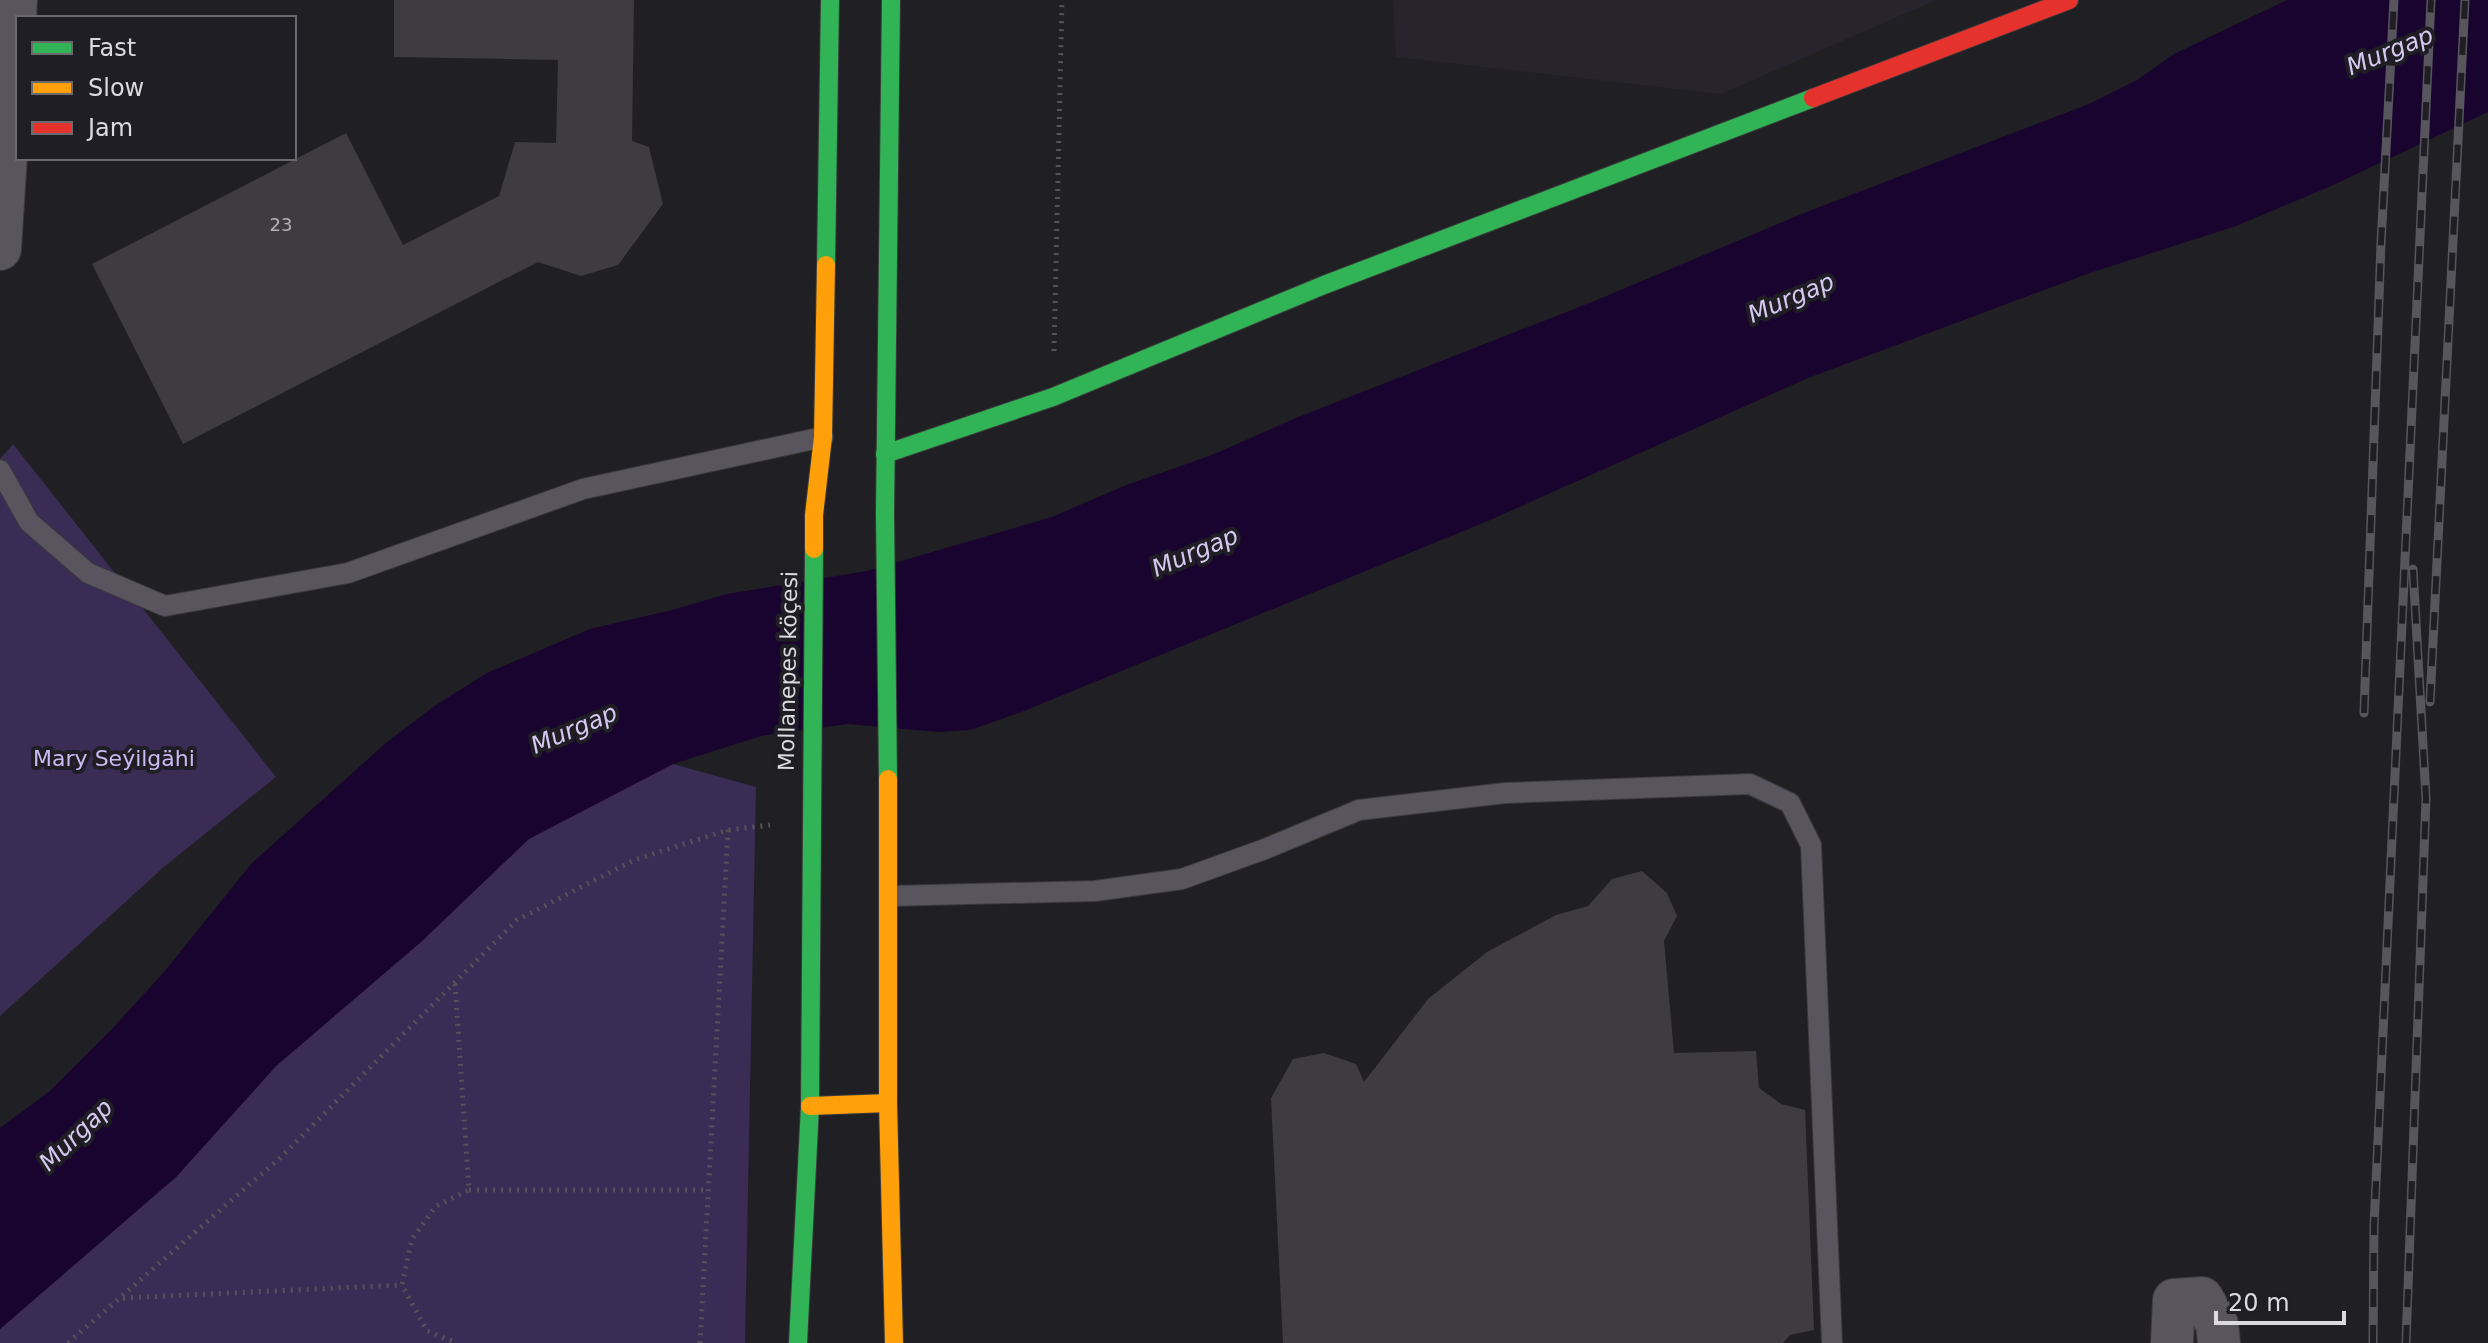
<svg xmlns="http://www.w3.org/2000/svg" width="2488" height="1343" font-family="'DejaVu Sans',sans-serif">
<rect width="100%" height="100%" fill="#201f23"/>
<polygon fill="#27242e" points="1393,0 1936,0 1721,94 1396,57"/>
<g fill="#3a2c54">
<polygon points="13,444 276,777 165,866 0,1016 0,459"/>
<polygon points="673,764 756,787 745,1343 0,1343 0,1329 176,1177 276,1066 422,941 528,839"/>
</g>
<polygon fill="#18042f" points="2287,0 2488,0 2488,112 2331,186 2236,226 2090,273 1808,378 1490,520 1019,713 970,730 939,732 847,724 761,736 673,764 529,839 422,941 276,1066 176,1177 0,1329 0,1128 50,1091 112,1029 164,972 252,863 387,742 436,705 487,673 590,629 672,610 727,594 867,571 1052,517 1124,486 1212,455 1296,418 1592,302 1804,213 2089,104 2137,80 2174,54"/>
<g fill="#3e3c40">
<polygon points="394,0 634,0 632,141 649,147 663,204 618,265 581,276 538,262 183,444 92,264 346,133 403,245 499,196 515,142 556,143 558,60 394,57"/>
<polygon points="1642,871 1667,893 1677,916 1664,941 1674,1053 1756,1051 1759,1088 1781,1104 1805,1110 1814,1330 1790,1335 1783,1343 1283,1343 1271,1098 1293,1059 1324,1053 1356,1064 1364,1082 1428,999 1487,952 1556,915 1588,906 1612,879"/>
</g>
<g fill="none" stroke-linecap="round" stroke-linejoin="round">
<defs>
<g id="lane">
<polyline points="0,470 29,522 88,573 165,606 348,573 583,489 823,437"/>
<polyline points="889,896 1095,891 1182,879 1265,849 1359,810 1505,793 1750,784 1790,803 1811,845 1832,1343"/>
</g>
<g id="street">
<polyline points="0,249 16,0"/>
<polyline points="2172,1343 2174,1300 2202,1298 2217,1324 2219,1343"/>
</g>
<g id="fast">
<polyline points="826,265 830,0"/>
<polyline points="885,454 1053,397 1324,285 1813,98"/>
<polyline points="888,779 885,514 891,0"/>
<polyline points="798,1343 810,1106 814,549"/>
</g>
<g id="slow">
<polyline points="814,549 814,515 823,437 826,265"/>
<polyline points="888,779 888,1103 894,1343"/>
<polyline points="810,1106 888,1103"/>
</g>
<polyline id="jam" points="1813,98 2069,0"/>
</defs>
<use href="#lane" stroke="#3a3a3c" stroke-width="22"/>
<use href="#street" stroke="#3a3a3c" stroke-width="44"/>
<use href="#fast" stroke="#3a3a3c" stroke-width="20"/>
<use href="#slow" stroke="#3a3a3c" stroke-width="20"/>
<use href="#jam" stroke="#3a3a3c" stroke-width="20"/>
<g stroke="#555359" stroke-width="5" stroke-dasharray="2 6" stroke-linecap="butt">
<polyline points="1054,351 1062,0"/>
<polyline points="455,984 469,1190 436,1206 412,1239 402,1285 427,1331 457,1343"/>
<polyline points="469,1190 708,1190"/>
<polyline points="123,1298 402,1285"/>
<polyline points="68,1343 280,1158 517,920 634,860 728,830 770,825"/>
<polyline points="700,1343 728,830"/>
</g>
<use href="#lane" stroke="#58555e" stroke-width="20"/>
<use href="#street" stroke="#58555e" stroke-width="42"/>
<use href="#fast" stroke="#30b455" stroke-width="18"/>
<use href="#slow" stroke="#ff9f0a" stroke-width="18"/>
<use href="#jam" stroke="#e5322d" stroke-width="18"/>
<defs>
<g id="rail">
<polyline points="2430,702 2465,0"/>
<polyline points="2364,713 2381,243 2394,0"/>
<polyline points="2373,1343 2374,1226 2431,0"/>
<polyline points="2406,1343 2426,798 2413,569"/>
</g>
</defs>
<use href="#rail" stroke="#57565c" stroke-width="9"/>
<use href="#rail" stroke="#1f1e24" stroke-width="6" stroke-dasharray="18" stroke-linecap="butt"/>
</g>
<g text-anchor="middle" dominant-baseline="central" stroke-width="8" stroke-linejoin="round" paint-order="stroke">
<g font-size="18" fill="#b4b2b6">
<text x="281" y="224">23</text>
</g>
<g font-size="22" fill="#dbdade" stroke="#1f1e24">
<text transform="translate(788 671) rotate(-89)">Mollanepes köçesi</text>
</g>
<g font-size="22" fill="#cbb9f4" stroke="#1f1e24">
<text x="114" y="758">Mary Seýilgähi</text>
</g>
<g font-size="24" font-style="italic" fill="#d5c9f1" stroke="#1f1e24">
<text transform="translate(2390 51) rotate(-22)">Murgap</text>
<text transform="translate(1791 298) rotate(-23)">Murgap</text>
<text transform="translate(1195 552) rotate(-23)">Murgap</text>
<text transform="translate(574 729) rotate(-23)">Murgap</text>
<text transform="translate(76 1135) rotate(-44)">Murgap</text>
</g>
</g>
<rect x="16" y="16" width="280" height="144" fill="#1f1e24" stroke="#6a696e" stroke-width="2"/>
<rect x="32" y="42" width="40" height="12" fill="#30b455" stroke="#6a696e" stroke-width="2"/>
<text x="88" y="56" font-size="24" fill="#dbdade">Fast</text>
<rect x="32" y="82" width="40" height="12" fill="#ff9f0a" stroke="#6a696e" stroke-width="2"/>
<text x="88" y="96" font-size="24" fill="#dbdade">Slow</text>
<rect x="32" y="122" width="40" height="12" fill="#e5322d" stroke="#6a696e" stroke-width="2"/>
<text x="88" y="136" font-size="24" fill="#dbdade">Jam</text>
<path d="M2216 1311v12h128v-12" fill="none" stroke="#dbdade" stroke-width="4"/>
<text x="2228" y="1311" font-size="24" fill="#dbdade" stroke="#1f1e24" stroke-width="6" paint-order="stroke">20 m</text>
</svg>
